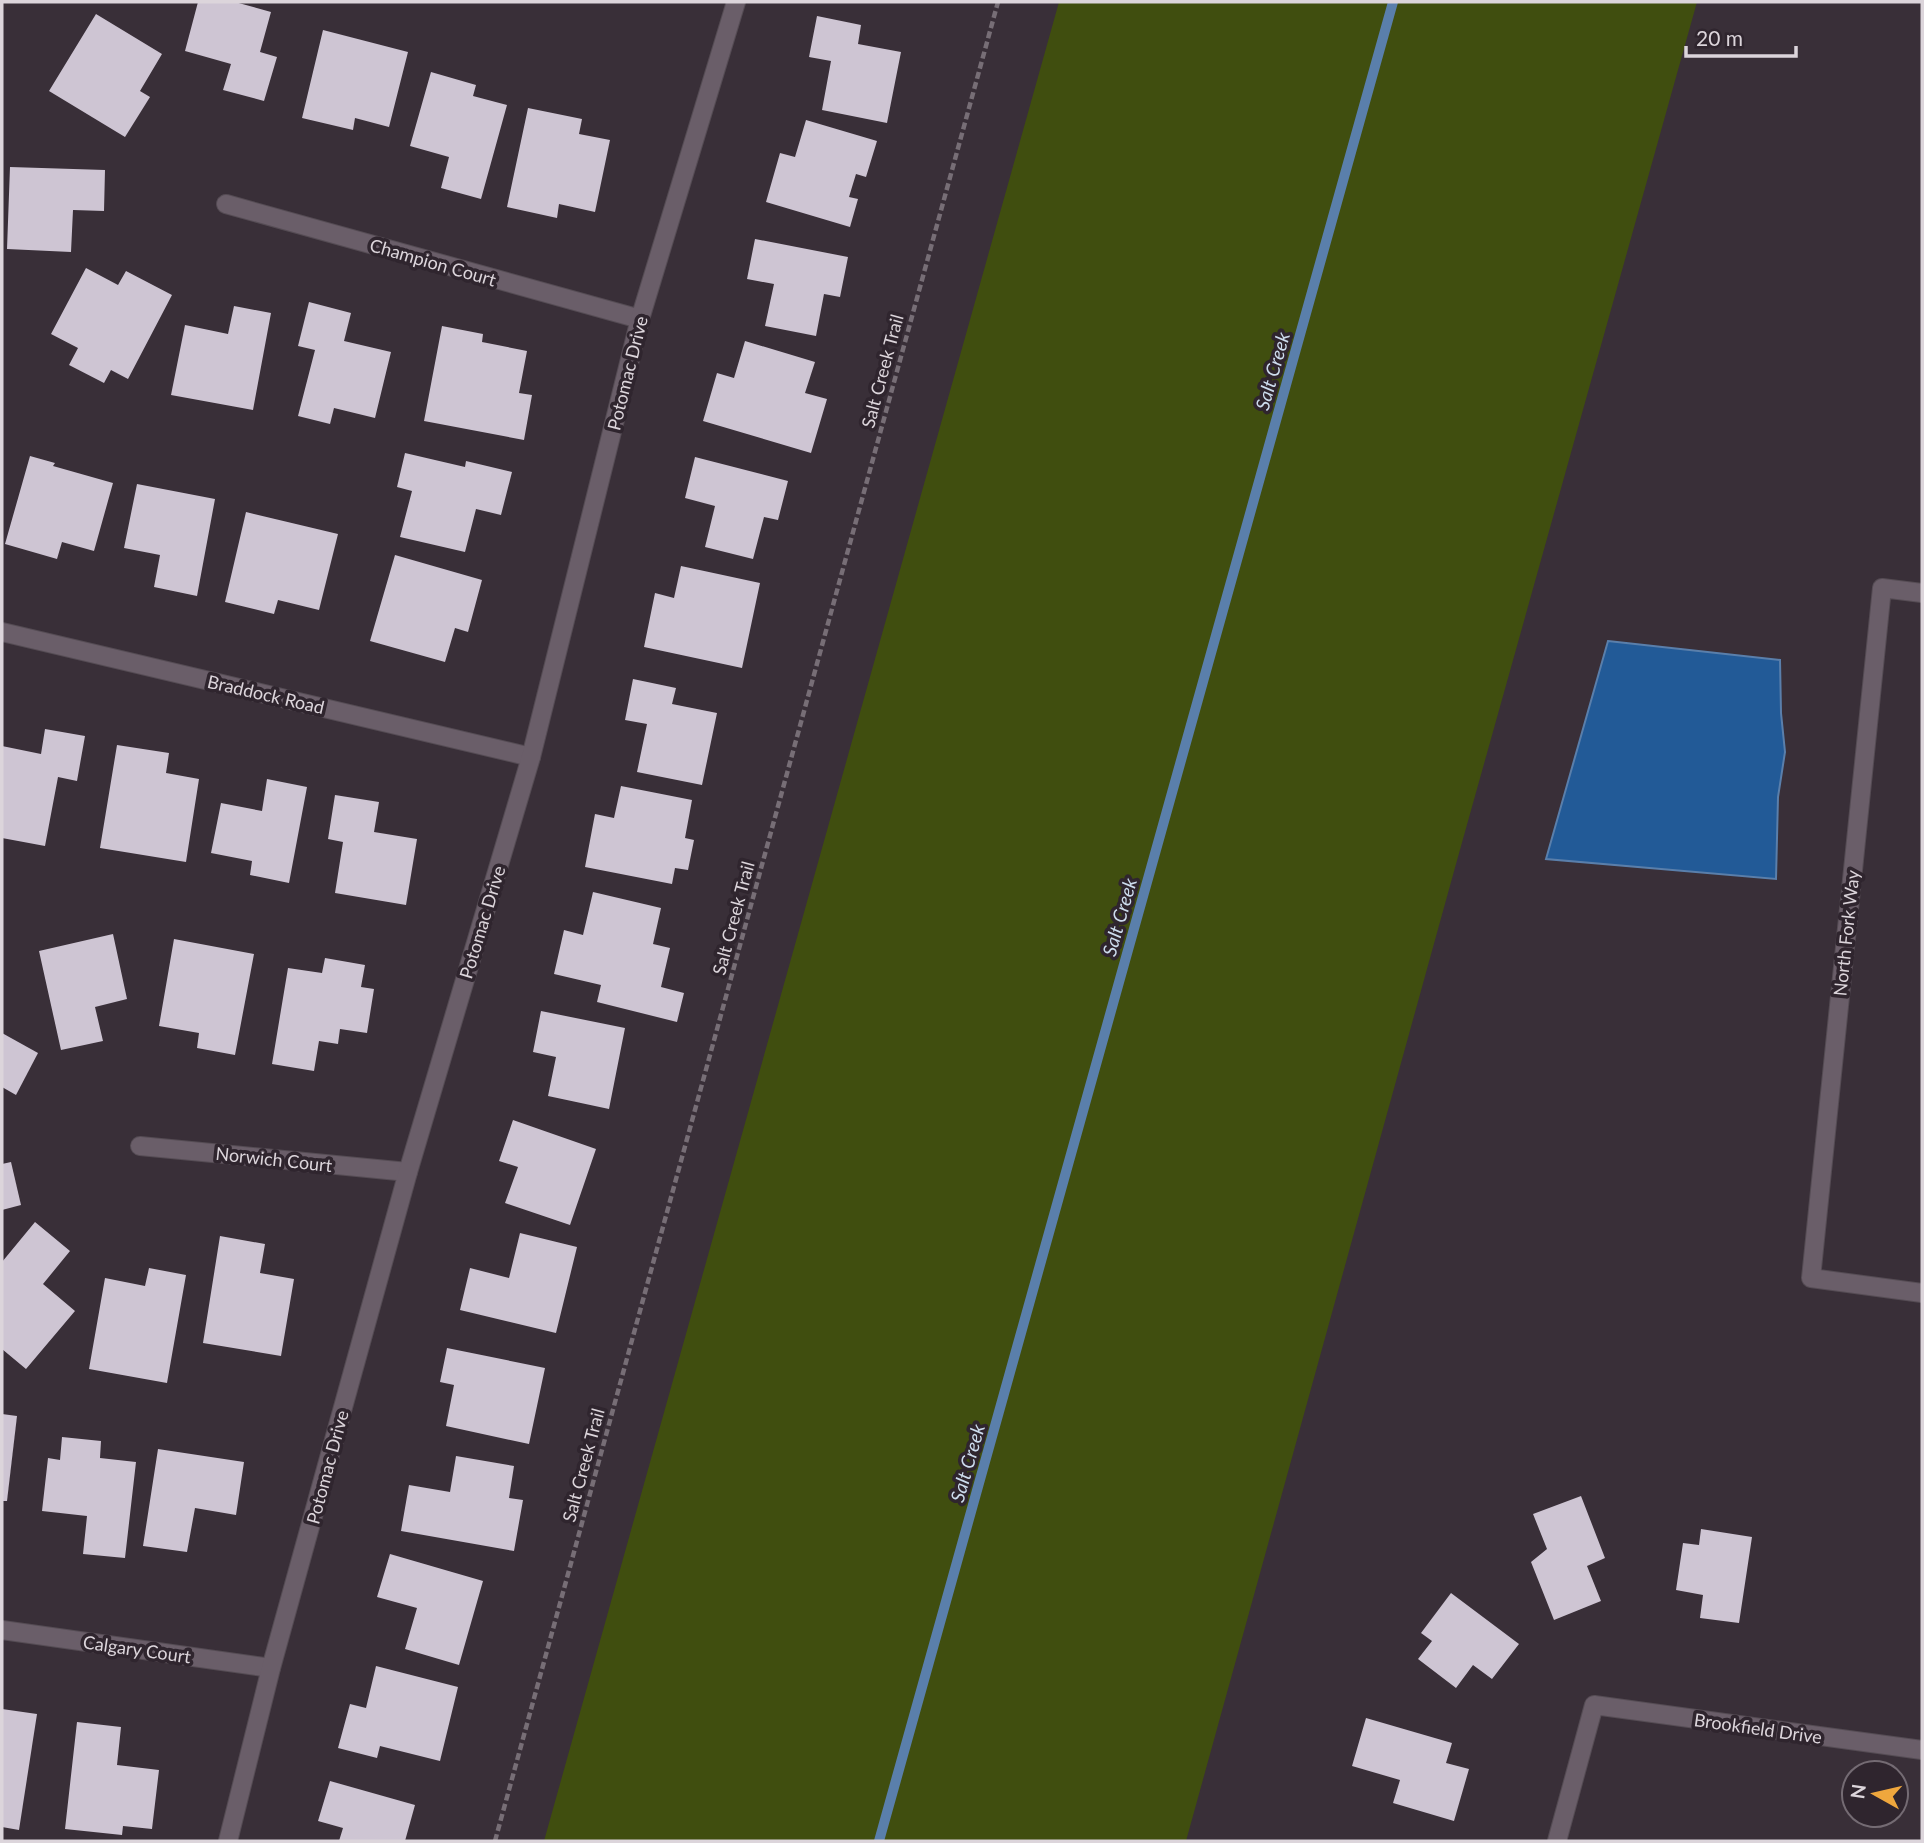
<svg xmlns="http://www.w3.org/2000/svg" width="1924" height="1843" font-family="Lato,sans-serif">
<rect width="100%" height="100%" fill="#392f38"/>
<polygon fill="#404e0f" points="1059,2 1697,2 1456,864 1186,1841 544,1841"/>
<polygon fill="#225a97" stroke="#5a7fab" stroke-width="2" points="1608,641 1780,660 1781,713 1785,752 1778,797 1776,879 1546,859"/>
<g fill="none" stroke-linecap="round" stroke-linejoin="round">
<polyline stroke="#5a7fab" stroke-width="10" points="879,1841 1393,2"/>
</g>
<g fill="#cec5d3">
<polygon points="198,2 235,2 271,12 260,52 277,57 264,101 223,90 231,64 185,51"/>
<polygon points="96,14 162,54 140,91 150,97 125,137 49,91"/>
<polygon points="817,16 861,25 858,44 901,52 887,123 822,110 831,61 809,57"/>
<polygon points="323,30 408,52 389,127 355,118 353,130 302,118"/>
<polygon points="431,72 476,85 473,96 507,105 481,199 441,188 449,157 410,146"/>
<polygon points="528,108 582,119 579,134 610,140 595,212 559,204 557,218 507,207"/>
<polygon points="806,120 877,141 866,177 856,174 849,197 858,199 850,227 766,202 780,153 795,157"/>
<polygon points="10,167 105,170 104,211 73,210 71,252 7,249"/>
<polygon points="755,239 848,257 840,297 824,294 816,336 765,326 774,284 747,279"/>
<polygon points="86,268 118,285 126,271 172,295 128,379 111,370 104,383 69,365 78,348 51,334"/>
<polygon points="309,302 351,313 344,341 391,352 375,418 334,408 330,424 298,416 315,350 298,346"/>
<polygon points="234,306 271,313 253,410 171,395 185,325 228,334"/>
<polygon points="442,326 483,334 482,342 527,351 519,393 532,395 524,440 424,421"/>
<polygon points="745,341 815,362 805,393 827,399 811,453 703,421 717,373 734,378"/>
<polygon points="405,453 465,467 466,461 512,472 501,515 476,509 465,552 400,537 412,491 397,487"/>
<polygon points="30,456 55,463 53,466 113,483 94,551 62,542 57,559 5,544"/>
<polygon points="695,457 788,481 778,520 764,517 753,559 705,547 715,506 685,498"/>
<polygon points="137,484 215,499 197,596 154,587 160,555 124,548"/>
<polygon points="246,512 338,534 319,610 278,600 274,614 225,602"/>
<polygon points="395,555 482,580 468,632 455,628 445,662 370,641"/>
<polygon points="681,566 760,583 742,668 644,647 655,593 674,598"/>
<polygon points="633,679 676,688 672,704 717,713 702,785 637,772 647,724 625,720"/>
<polygon points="45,729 85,736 77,781 58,777 45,846 2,838 2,746 41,754"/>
<polygon points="117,745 169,753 166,773 199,779 186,862 100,848"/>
<polygon points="267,779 307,787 289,883 250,875 252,861 211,853 221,803 262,811"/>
<polygon points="621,786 692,800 685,838 694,840 688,870 675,868 672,884 585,867 595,814 614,818"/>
<polygon points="335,795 379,802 374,832 417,839 406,905 335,893 343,842 328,839"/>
<polygon points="593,892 661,908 653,944 670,948 661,987 684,993 677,1022 597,1002 601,985 554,974 564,930 583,935"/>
<polygon points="113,934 127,999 95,1007 103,1041 61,1050 39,951"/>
<polygon points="174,939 254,954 235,1055 197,1048 199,1033 159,1026"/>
<polygon points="325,958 365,965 361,987 374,989 367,1033 340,1029 338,1044 319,1041 314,1071 272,1064 288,968 322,973"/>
<polygon points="541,1011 625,1028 609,1109 548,1096 556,1057 533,1052"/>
<polygon points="2,1033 38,1053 16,1095 2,1087"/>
<polygon points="513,1120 596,1149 570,1225 505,1203 518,1167 499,1161"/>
<polygon points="11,1162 21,1205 2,1210 2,1164"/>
<polygon points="35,1222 70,1251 43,1284 75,1311 26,1369 2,1349 2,1262"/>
<polygon points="520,1233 577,1247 556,1333 460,1310 470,1268 509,1278"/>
<polygon points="220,1236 265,1244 260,1273 294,1279 281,1356 203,1343"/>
<polygon points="149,1268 186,1275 167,1383 89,1369 105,1278 145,1286"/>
<polygon points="447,1348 545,1368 529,1444 446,1426 454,1385 440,1382"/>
<polygon points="2,1414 17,1416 7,1501 2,1501"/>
<polygon points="62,1437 101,1441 100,1458 136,1462 125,1558 83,1554 87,1516 42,1511 48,1458 60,1460"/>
<polygon points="158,1449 244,1462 236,1515 195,1508 187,1552 143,1546"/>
<polygon points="456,1456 514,1466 509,1498 523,1500 514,1551 401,1531 409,1485 450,1492"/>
<polygon points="1581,1496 1605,1558 1587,1566 1601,1601 1554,1620 1531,1562 1547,1549 1533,1514"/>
<polygon points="1701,1529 1752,1537 1739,1623 1700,1618 1703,1595 1676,1590 1683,1543 1699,1545"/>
<polygon points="390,1554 483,1581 459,1665 405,1649 417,1608 377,1597"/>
<polygon points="1451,1593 1519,1644 1492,1679 1473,1665 1456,1688 1418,1659 1432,1641 1421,1633"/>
<polygon points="376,1666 458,1687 440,1761 380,1746 377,1758 338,1748 350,1704 366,1708"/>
<polygon points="2,1709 37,1714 19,1830 2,1827"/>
<polygon points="1366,1718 1452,1743 1446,1763 1469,1769 1454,1821 1393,1803 1400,1780 1352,1766"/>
<polygon points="77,1722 121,1727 117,1765 159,1770 152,1829 123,1826 122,1835 65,1829"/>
<polygon points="330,1781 415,1805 405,1841 339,1841 343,1828 318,1821"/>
</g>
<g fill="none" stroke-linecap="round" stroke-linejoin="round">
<defs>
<g id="street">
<polyline points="226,204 640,319"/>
<polyline points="1922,593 1882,588 1811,1278 1922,1293"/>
<polyline points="2,632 531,757"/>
<polyline points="140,1146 408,1172"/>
<polyline points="2,1630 271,1668"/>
<polyline points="228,1841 271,1668 408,1172 531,757 640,319 736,2"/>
<polyline points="1557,1841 1594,1705 1922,1750"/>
</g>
</defs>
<use href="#street" stroke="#554c54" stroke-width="20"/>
<polyline stroke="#776e76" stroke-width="4.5" stroke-dasharray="7 3.5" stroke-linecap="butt" points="495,1841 998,2"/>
<use href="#street" stroke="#6a5e69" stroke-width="18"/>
</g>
<g text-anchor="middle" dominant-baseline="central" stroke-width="7" stroke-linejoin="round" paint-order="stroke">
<g font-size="18" fill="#dcd5db" stroke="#2f252e">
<text transform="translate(433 262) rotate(16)">Champion Court</text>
<text transform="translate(882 371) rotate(-75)">Salt Creek Trail</text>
<text transform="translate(627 373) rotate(-76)">Potomac Drive</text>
<text transform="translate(266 694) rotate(13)">Braddock Road</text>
<text transform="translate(733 918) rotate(-75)">Salt Creek Trail</text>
<text transform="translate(482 922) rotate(-73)">Potomac Drive</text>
<text transform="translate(1846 933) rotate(-84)">North Fork Way</text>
<text transform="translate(274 1159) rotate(6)">Norwich Court</text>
<text transform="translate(583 1465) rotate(-75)">Salt Creek Trail</text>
<text transform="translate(327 1467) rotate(-75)">Potomac Drive</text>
<text transform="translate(137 1649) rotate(8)">Calgary Court</text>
<text transform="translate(1758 1728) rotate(8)">Brookfield Drive</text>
</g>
<g font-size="19" font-style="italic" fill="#cddced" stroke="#2f252e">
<text transform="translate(1272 371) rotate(-74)">Salt Creek</text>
<text transform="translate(1119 917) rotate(-74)">Salt Creek</text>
<text transform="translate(967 1463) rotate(-74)">Salt Creek</text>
</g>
</g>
<rect width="1924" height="1843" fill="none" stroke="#dcd5db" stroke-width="7"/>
<g transform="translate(1875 1794) rotate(278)"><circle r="33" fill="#2f252e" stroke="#746b73" stroke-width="2"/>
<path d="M0-5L12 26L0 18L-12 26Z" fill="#efa73d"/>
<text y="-10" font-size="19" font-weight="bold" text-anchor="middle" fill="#dcd5db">N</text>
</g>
<path d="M1686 46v10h110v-10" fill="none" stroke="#dcd5db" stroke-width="3.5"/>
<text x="1696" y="46" font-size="21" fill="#dcd5db" stroke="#2f252e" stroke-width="5" paint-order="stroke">20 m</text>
</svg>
